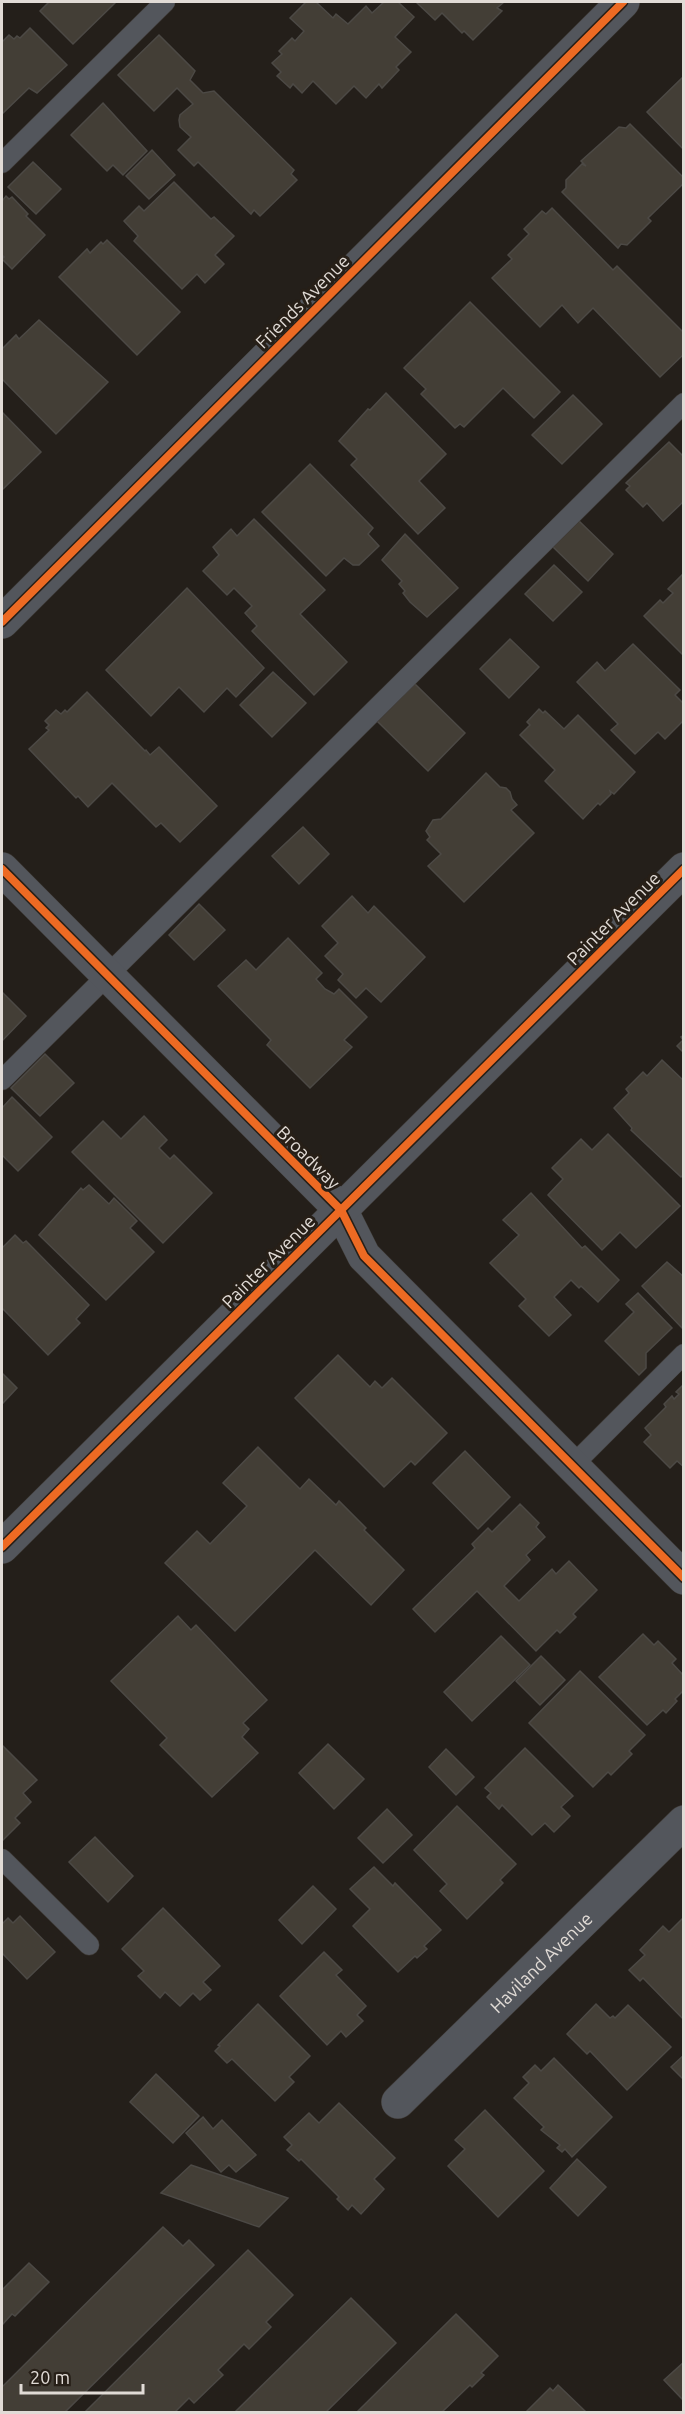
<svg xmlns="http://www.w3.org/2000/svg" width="685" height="2414" font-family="Ubuntu,sans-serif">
<rect width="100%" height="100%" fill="#241f1a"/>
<g fill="#433e36" stroke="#4c4945" stroke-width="1.5">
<polygon points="49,2 116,2 73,44 40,11"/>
<polygon points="306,2 316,2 333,18 336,14 348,24 366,6 372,13 384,2 398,2 414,17 395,37 411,52 396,67 399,70 382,88 379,84 366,98 354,86 336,104 313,81 302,93 293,84 290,88 277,76 281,72 272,63 282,54 279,51 292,38 295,41 304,31 290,18"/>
<polygon points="416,2 504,2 497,8 502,11 473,40 464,31 462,33 442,13 435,20"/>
<polygon points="30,28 67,65 37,93 29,88 2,114 2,42 9,35 14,39 17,36 20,38"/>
<polygon points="159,35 195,71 190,80 203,93 214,91 294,170 291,174 297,180 260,216 254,210 251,214 198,162 194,166 178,150 191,137 180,127 179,120 180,115 193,104 177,88 154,111 118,75"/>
<polygon points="684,76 684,150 647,112"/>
<polygon points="103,103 147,151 123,175 113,165 107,171 71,135"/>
<polygon points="630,124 684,178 684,183 648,218 651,221 627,245 621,244 618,248 562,192 566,188 566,180 582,164 586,166 581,161 619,127 626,128"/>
<polygon points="152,150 175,175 149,199 126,176"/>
<polygon points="33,162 61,189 36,214 8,187"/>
<polygon points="174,182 211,219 214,217 234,236 215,255 224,264 205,283 197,274 182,289 134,241 138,236 124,221 139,206 144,211"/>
<polygon points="6,196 9,199 12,197 28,214 26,216 45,235 12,269 2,259 4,257 2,255 2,201"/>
<polygon points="552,208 613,270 617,266 684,333 684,354 660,377 593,308 578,323 562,305 540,327 492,278 512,259 508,255 529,234 524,229 542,211 546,214"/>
<polygon points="107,240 180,312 137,355 59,277 87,249 90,253 101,242 103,244"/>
<polygon points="470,302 560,392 534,418 503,388 464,427 460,424 455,428 421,394 426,389 404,368"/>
<polygon points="39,320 108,382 56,434 2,379 2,349 16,335 19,339"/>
<polygon points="386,393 446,454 419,481 445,508 418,534 351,465 357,459 339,441 368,409 370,410"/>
<polygon points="573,395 602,424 562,464 532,435"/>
<polygon points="2,412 41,452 2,490"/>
<polygon points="669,442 684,457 684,501 663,521 647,503 643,507 626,490 630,486 626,483"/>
<polygon points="310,464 373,528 368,534 379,546 359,565 353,565 344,558 326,576 262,512"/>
<polygon points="254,519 325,590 300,614 347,662 314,695 252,631 257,626 245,613 252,606 234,588 227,595 203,571 219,555 213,547 231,529 237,536"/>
<polygon points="578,520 613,554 588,581 553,547"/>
<polygon points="405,534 458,588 427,617 410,602 403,593 405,591 399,584 402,581 382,560"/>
<polygon points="554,565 582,592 553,621 525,594"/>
<polygon points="682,575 684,576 684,656 644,616 660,600 663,603 673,593 668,589"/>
<polygon points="187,588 264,668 236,697 227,688 204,712 179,687 151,716 106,670"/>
<polygon points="510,639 539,667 509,698 480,669"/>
<polygon points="633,644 680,690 675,695 684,704 684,720 665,739 658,732 635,754 611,730 618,724 577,682 597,662 605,671"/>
<polygon points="273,672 306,703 272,737 240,705"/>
<polygon points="415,684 465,733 428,771 377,721"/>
<polygon points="87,692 145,751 146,750 150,755 159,747 217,806 180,842 161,823 156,827 112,783 88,807 78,796 76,798 29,749 49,730 46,728 49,725 45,721 56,710 61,714 65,710 67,712"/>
<polygon points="539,709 543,713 545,711 564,729 578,715 635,772 614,794 610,791 611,794 600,805 598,803 583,819 545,781 555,770 520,735 530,725 527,722"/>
<polygon points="486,773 500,787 506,788 510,792 512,799 517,805 511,810 534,833 464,902 428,866 441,854 427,840 430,837 426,831 433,820 441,819"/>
<polygon points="303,827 329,854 299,884 272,856"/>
<polygon points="352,896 368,913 374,906 425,957 381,1002 366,988 356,998 338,980 343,974 325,956 338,943 322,926"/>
<polygon points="199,904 225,930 194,960 169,935"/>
<polygon points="288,938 322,973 316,979 325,989 334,994 339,989 367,1017 344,1040 352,1047 310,1088 267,1045 271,1040 218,986 246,960 256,970"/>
<polygon points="2,992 26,1016 2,1041"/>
<polygon points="684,1035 684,1053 677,1046 683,1040 681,1037"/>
<polygon points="45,1054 74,1083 40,1116 11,1088"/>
<polygon points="662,1060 684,1081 684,1174 681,1177 631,1130 632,1128 614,1108 629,1093 626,1089 643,1072 647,1076"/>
<polygon points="12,1097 52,1137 18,1171 2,1155 2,1108"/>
<polygon points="144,1116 167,1140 159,1148 170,1159 174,1155 212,1193 163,1243 72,1152 103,1121 121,1139"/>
<polygon points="608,1134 680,1206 636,1248 620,1232 602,1250 548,1195 563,1179 552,1168 581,1139 592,1150"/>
<polygon points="89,1185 109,1204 114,1198 137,1221 130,1228 154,1252 106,1300 39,1235 81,1188 83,1190"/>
<polygon points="531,1193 582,1248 585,1246 619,1280 598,1302 581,1286 579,1288 571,1280 554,1297 571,1315 549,1336 519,1306 526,1299 490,1263 519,1235 503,1220"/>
<polygon points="15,1235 23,1243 26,1241 89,1305 76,1319 80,1323 48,1355 2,1308 2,1248"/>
<polygon points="667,1262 684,1277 682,1328 642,1286"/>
<polygon points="638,1293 672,1328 646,1353 646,1368 639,1375 605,1341 634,1312 626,1304"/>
<polygon points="338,1355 370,1387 375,1381 382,1388 392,1378 447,1433 415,1465 411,1461 384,1487 295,1398"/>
<polygon points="2,1373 17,1388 2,1404"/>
<polygon points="683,1385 684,1467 677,1461 670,1468 644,1442 651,1435 645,1428 666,1407 664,1404 672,1396 674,1399 679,1394 676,1392"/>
<polygon points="258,1447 300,1489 309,1479 336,1505 339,1501 366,1528 364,1530 404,1570 371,1605 315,1550 235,1631 165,1563 197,1531 210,1544 247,1506 223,1483"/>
<polygon points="465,1451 510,1497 478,1529 433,1483"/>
<polygon points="520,1504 539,1523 536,1527 545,1537 526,1555 530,1560 504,1586 519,1601 552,1569 556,1574 569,1561 597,1590 573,1614 576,1617 560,1633 557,1630 536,1651 477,1591 435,1632 413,1609 475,1548 472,1544 488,1528 492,1532"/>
<polygon points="178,1616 191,1630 196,1625 267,1700 243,1723 249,1729 242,1737 258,1753 212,1797 160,1745 167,1738 111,1681"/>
<polygon points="643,1634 654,1645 658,1641 676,1659 672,1663 684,1676 684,1690 675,1699 677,1701 666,1713 663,1710 647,1725 599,1677"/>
<polygon points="501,1636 530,1665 472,1721 444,1692"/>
<polygon points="541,1656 565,1680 540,1705 516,1681"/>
<polygon points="580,1671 645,1735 629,1751 632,1754 611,1775 608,1772 593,1787 529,1723"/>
<polygon points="328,1744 364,1779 334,1809 299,1773"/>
<polygon points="2,1745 37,1780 23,1793 31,1802 15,1818 20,1823 2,1841"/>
<polygon points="525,1748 573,1796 561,1807 570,1816 554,1832 545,1823 532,1835 502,1805 499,1809 487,1797 491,1793 485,1788"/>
<polygon points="446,1749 474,1777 456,1795 429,1767"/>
<polygon points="457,1806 516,1864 500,1880 503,1883 467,1919 440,1891 447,1884 414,1850"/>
<polygon points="387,1809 412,1835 383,1863 358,1838"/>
<polygon points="95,1837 133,1876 108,1902 69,1862"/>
<polygon points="374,1867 393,1886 395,1883 441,1930 424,1946 427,1949 417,1958 415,1956 398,1972 353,1926 370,1909 350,1889"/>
<polygon points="313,1886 336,1909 302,1944 279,1920"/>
<polygon points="163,1908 220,1966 203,1982 211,1990 200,2000 193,1993 180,2006 165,1992 160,1998 138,1976 144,1971 122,1949"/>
<polygon points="20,1916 55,1952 27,1979 2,1953 2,1924 8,1918 13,1923"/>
<polygon points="683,1918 684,1919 684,2020 643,1978 640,1981 629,1970 645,1955 640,1950 663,1926 669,1932"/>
<polygon points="324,1952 342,1970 336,1975 366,2006 357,2015 363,2021 346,2037 341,2031 327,2045 280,1996"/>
<polygon points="258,2004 310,2056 289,2077 294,2082 275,2101 232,2059 227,2063 215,2051 220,2046 218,2045"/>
<polygon points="596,2004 610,2018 613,2016 615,2018 628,2005 671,2047 627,2090 590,2051 587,2054 567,2034"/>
<polygon points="684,2055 684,2080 671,2067"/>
<polygon points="554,2058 612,2117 572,2157 565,2149 562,2152 557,2148 560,2145 541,2130 544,2127 514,2098 529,2083 523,2077 535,2065 541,2071"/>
<polygon points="156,2074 199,2116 173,2143 130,2102"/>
<polygon points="339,2103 395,2158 374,2179 384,2189 361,2214 352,2205 348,2210 337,2199 339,2197 301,2159 299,2161 287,2150 292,2145 284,2137 309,2113 319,2123"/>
<polygon points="485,2110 544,2171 498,2217 448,2166 465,2149 455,2140"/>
<polygon points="203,2117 213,2129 222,2120 256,2155 236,2172 229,2165 221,2172 186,2133"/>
<polygon points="577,2159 606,2187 578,2216 550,2188"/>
<polygon points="191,2165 288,2198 259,2227 161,2193"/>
<polygon points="163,2227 183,2246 189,2240 214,2265 65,2412 2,2412 2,2387"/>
<polygon points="248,2250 293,2295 266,2322 271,2327 249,2349 244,2344 218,2370 223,2375 194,2403 189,2398 175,2412 85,2412"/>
<polygon points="29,2263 49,2282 15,2316 12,2314 2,2325 2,2290"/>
<polygon points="351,2298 396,2343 326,2412 235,2412"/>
<polygon points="456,2314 498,2356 481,2373 484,2375 472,2387 470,2385 442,2412 357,2412"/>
<polygon points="684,2362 684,2401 664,2380"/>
<polygon points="558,2385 586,2412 526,2412 550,2388 553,2391"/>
</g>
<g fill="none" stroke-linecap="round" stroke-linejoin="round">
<defs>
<g id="service">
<polyline points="2,163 165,2"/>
<polyline points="2,1080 684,403"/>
<polyline points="572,1466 684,1354"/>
<polyline points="2,1859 89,1945"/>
</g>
<g id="minor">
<polyline points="2,622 623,2"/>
<polyline points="341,1210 364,1256 684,1578"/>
<path id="s1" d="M398 2102 684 1822"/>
</g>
<g id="tertiary">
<polyline points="2,869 341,1210"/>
<polyline points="2,1547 684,869"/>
</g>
</defs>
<use href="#service" stroke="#3e3935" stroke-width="21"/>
<use href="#minor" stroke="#3e3935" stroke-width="34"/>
<use href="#tertiary" stroke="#3e3935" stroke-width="34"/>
<use href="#service" stroke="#53565c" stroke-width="20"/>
<use href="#minor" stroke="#53565c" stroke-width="33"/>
<use href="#tertiary" stroke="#53565c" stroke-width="33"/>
<defs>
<g id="cycleway">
<polyline points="2,622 623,2"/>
<polyline points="2,869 341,1210 364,1256 684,1578"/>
<polyline points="2,1547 684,869"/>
</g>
</defs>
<use href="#cycleway" stroke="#271f17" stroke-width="11"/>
<use href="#cycleway" stroke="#ed6a23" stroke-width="8"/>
</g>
<g text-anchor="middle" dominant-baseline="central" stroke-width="6" stroke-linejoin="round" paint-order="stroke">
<g font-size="18" fill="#e1dbd6" stroke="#271f17">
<text transform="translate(302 301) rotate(-45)">Friends Avenue</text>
<text transform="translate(613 918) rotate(-45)">Painter Avenue</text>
<text transform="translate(309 1157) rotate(45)">Broadway</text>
<text transform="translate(268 1261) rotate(-45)">Painter Avenue</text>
<text stroke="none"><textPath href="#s1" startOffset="200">Haviland Avenue</textPath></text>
</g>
</g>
<rect width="685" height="2414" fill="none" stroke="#e1dbd6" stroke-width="6"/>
<path d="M21 2384v9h122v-9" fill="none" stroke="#e1dbd6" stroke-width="3"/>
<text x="30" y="2384" font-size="18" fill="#e1dbd6" stroke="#271f17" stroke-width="4.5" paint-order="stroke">20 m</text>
</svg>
